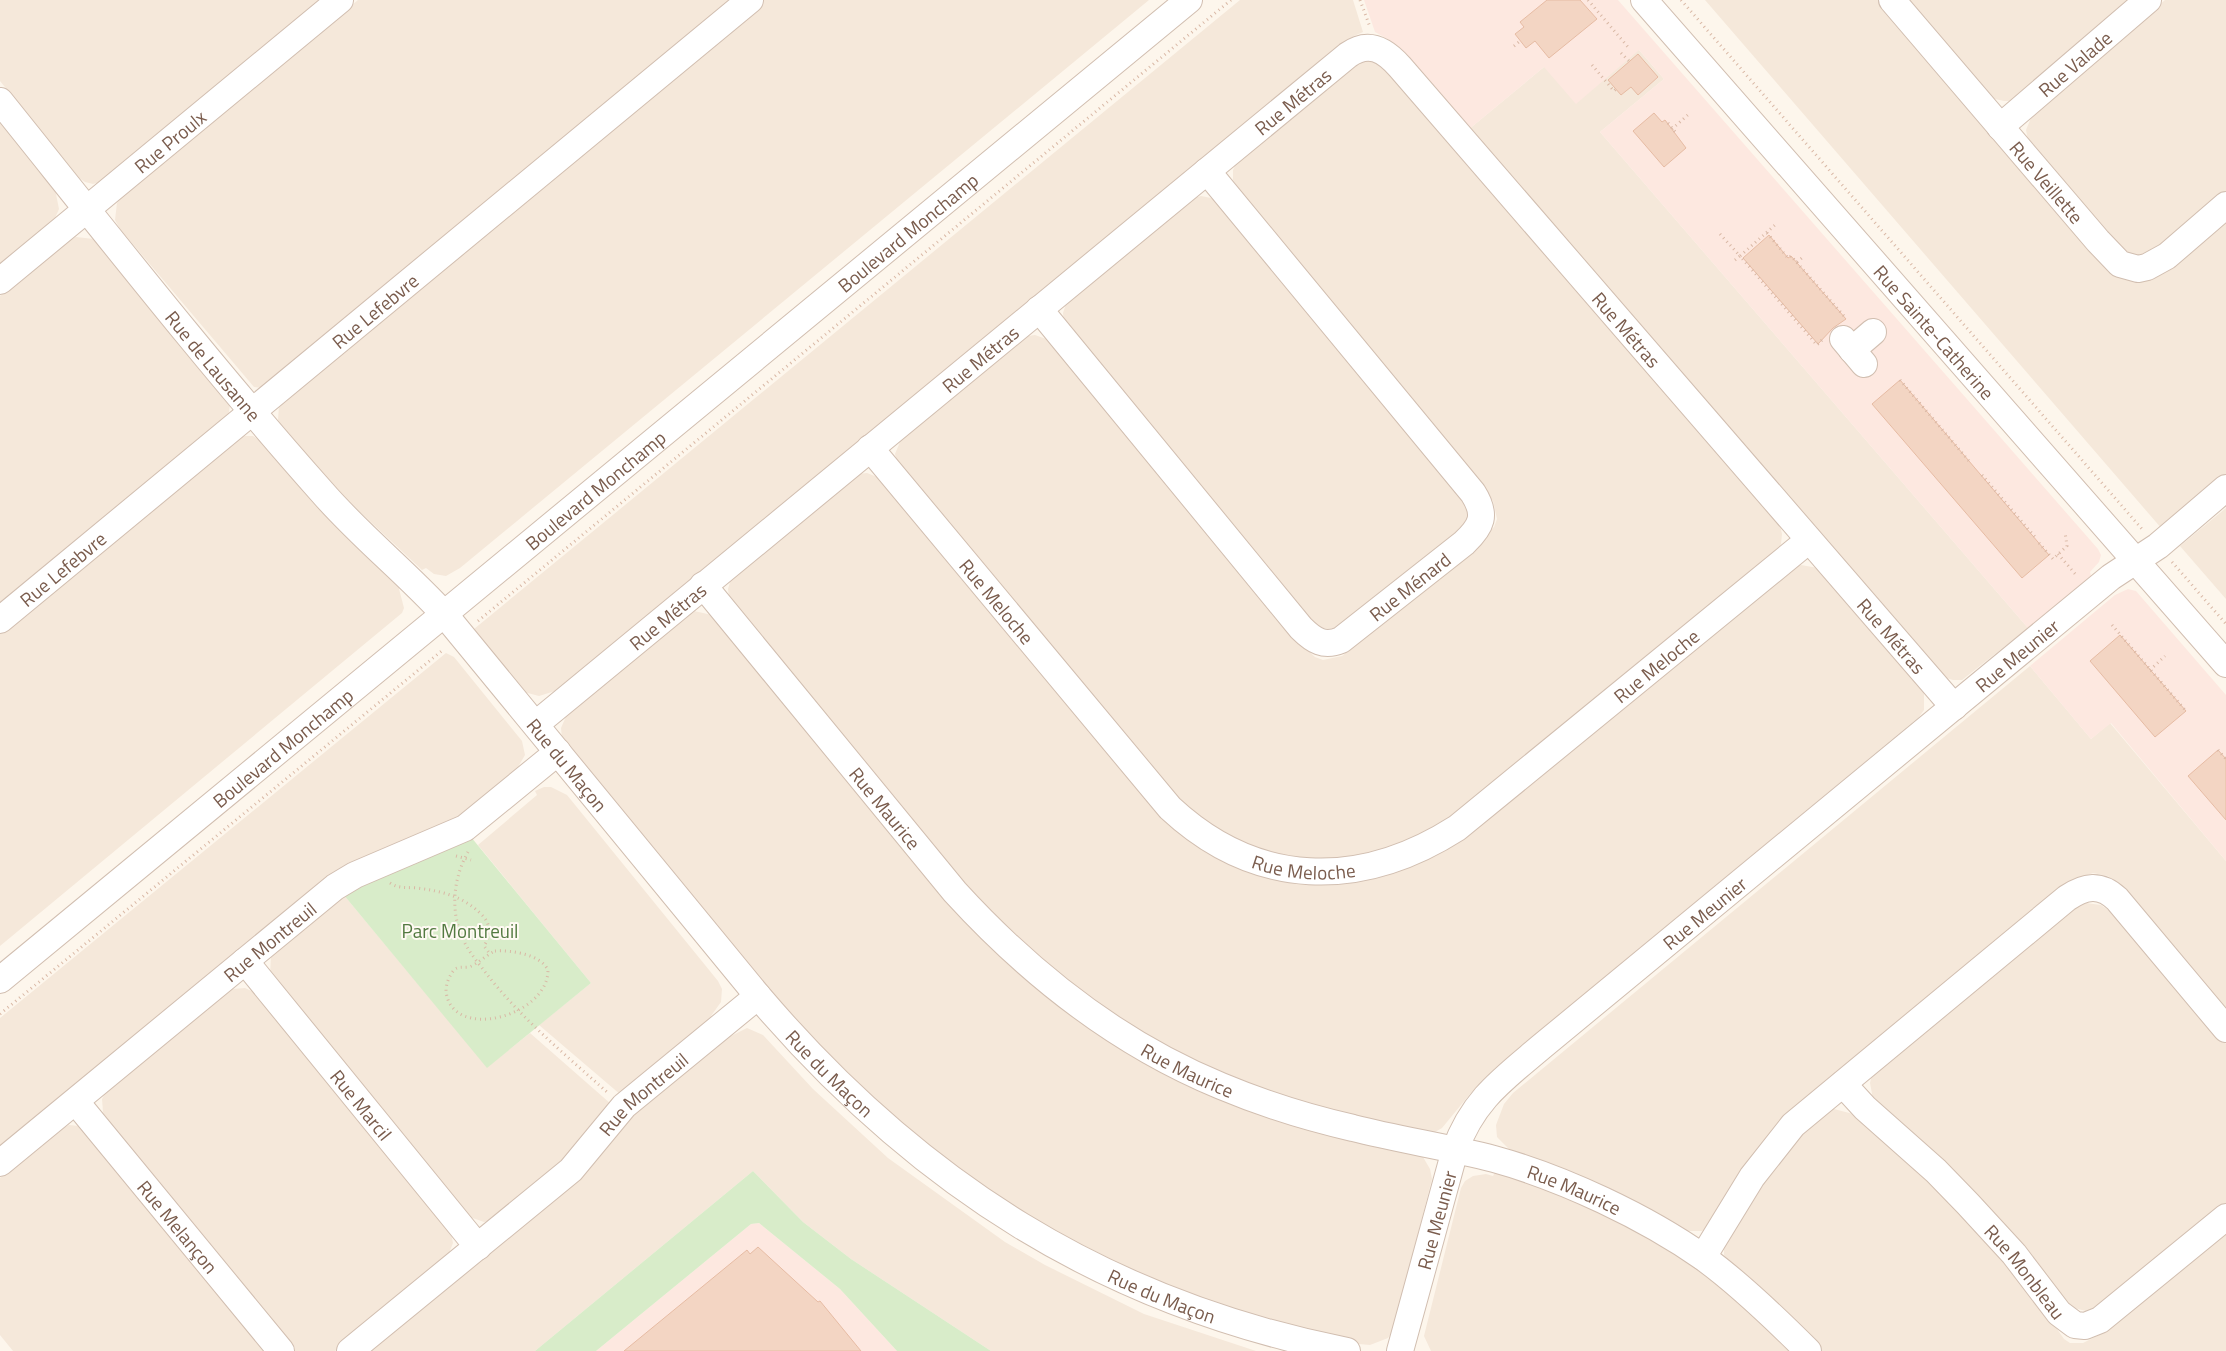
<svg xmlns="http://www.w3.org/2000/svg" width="2226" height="1351" font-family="'Titillium Web',sans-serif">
<rect width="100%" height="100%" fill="#fdf6ec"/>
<g fill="#f5e8da">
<polygon points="0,0 320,0 100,182 93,184 85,182 79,178 0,81"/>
<polygon points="358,0 733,0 263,388 254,387 120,229 115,220 117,203 123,194"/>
<polygon points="764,0 1149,0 460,568 446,576 434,574 426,568 422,570 343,496 281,425 278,420 279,405 298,386"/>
<polygon points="1240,0 1353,0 1363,32 1354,36 555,691 539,696 524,692 476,636 474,629"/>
<polygon points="1705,0 1878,0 2109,268 2120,275 2226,218 2226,474 2162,529"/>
<polygon points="1905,0 2133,0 2012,101 2004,101 1995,99 1986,93"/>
<polygon points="2165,0 2226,0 2226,191 2158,249 2137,259 2123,252 2028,140 2026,130 2033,113"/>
<polygon points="1639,50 1664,79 1600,132 2028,628 1962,680 1953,680 1943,677 1468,130 1544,67"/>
<polygon points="1370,60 1380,63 1780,525 1782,534 1781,544 1776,553 1522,764 1429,833 1370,856 1314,861 1252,849 1191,815 897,462 895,454 902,437 1028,336 1035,335 1052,341 1295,638 1315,657 1323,660 1342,656 1478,544 1494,527 1497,519 1493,501 1248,203 1233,180 1233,170 1238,160 1352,64"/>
<polygon points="0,121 55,189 59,209 55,218 45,228 0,265"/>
<polygon points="1201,196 1211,198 1220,203 1465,502 1468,513 1467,521 1461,529 1339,627 1328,629 1318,627 1306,619 1064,323 1063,313 1066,304 1191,199"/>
<polygon points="76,237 94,239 230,404 229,412 224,422 0,607 0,296 66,242"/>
<polygon points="245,436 253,436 262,442 401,586 399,589 404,608 402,613 0,946 0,632 236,439"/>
<polygon points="867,473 882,479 1198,845 1381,876 1404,869 1427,859 1792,568 1801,565 1818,568 1924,692 1924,710 1919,717 1505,1060 1470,1094 1442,1128 1435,1132 1425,1133 1298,1103 1224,1076 1143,1035 1070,985 984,909 729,597 728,589 731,579 858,474"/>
<polygon points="2226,508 2226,599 2180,546"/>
<polygon points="694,611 712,615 1064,1008 1423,1157 1430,1169 1432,1179 1393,1331 1388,1338 1370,1345 1359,1344 1274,1325 1182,1295 1059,1237 909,1136 784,1012 562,738 561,728 568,712 687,613"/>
<polygon points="446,653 454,657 522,741 525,755 518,767 521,770 461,820 336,874 0,1150 0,1018"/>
<polygon points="2030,666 2091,739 2110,723 2226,861 2226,1014 2115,881 2108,876 2093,873 2076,879 1841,1071 1710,1226 1702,1231 1684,1231 1507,1152 1509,1149 1497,1137 1496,1125 1504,1104 1513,1093"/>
<polygon points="544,787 551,787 567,795 718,981 722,989 721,1002 711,1016 714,1019 621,1095 539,1025 591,983 478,845 537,795 535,791"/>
<polygon points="343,894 487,1067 530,1033 611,1104 571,1154 493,1220 484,1222 467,1216 270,975 271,956"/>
<polygon points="2086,903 2101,905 2122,920 2226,1044 2226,1205 2097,1307 2086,1311 2074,1308 2064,1301 1873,1099 1870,1083 1872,1075 2075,907"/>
<polygon points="245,988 256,993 451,1233 453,1243 449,1253 440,1264 335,1351 295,1351 110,1127 103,1112 102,1099 107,1090 220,998 232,989"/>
<polygon points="747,1028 763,1035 813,1089 888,1158 1005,1242 1045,1265 1144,1314 1256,1351 991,1351 851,1259 803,1222 753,1171 535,1351 367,1351 627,1116 728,1033 731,1036"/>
<polygon points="1834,1109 1857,1115 1950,1198 2038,1302 2064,1339 2070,1343 2083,1343 2101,1334 2226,1229 2226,1351 1822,1351 1731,1266 1724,1255 1724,1246 1780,1154 1825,1110"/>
<polygon points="69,1125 79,1126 267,1351 13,1351 0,1335 0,1178 57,1131"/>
<polygon points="1495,1172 1520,1178 1619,1220 1686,1258 1740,1299 1795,1351 1431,1351 1424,1336 1461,1188 1465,1181 1473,1176 1486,1174 1493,1176"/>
</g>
<g fill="#fde8e0">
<polygon points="1364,0 1618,0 2098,549 2101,555 2099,562 2090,572 2091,576 2028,628 1600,132 1664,79 1639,50 1576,104 1544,67 1468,130 1391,41 1375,32"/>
<polygon points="2128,589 2136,591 2226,695 2226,861 2111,723 2091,739 2030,666 2115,595"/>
<polygon points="759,1223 840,1289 897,1351 596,1351 751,1224"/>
</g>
<g fill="#d8ecc9">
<polygon points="471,837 591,983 487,1068 343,894"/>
<polygon points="753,1171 803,1222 851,1259 991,1351 897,1351 840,1289 759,1223 751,1224 596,1351 535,1351"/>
</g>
<g fill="#f3d5c3" stroke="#e6bba3">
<polygon points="1547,0 1580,0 1597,19 1549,58 1535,41 1526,48 1515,34 1524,27 1520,22"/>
<polygon points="1638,54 1658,77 1638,95 1631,87 1621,95 1608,80"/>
<polygon points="1654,113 1662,122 1665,120 1686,148 1664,167 1633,131"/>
<polygon points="1769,235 1788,258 1791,256 1846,319 1833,328 1818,344 1743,258"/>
<polygon points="1900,380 2049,555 2022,578 1872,404"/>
<polygon points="2120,635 2186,711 2155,737 2090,661"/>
<polygon points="2218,750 2226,759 2226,820 2188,776"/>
<polygon points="758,1247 818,1302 820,1301 861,1351 624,1351 747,1250 750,1254"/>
</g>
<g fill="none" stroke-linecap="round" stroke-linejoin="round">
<defs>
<g id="minor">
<path id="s1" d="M1644 0 2226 664"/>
<path id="s2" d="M1892 0 2098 241 2120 264 2138 269 2147 267 2167 256 2226 205"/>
<path id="s3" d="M0 101C106 233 210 366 322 492 360 536 406 572 445 615L758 996C917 1183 1104 1303 1347 1351"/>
<path id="s4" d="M2000 127 2148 0"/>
<path id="s5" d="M0 281 340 0"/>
<path id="s6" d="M1039 309 1301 628C1314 641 1324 647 1341 640L1464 543C1482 526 1487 515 1473 493L1207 171"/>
<polyline points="1843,339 1864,364"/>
<polyline points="1852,350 1873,332"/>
<path id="s7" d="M870 448 1170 808C1256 888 1360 890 1457 828L1809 540"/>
<path id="s8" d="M703 585 955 892C1029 973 1119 1044 1221 1086 1264 1104 1309 1118 1353 1128 1400 1140 1448 1147 1494 1159 1563 1178 1646 1217 1704 1258 1741 1285 1776 1319 1808 1351"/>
<path id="s9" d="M0 620 750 0"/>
<path id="s10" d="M536 724 1348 55C1369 40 1385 50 1400 67L1954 707"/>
<path id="s11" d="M245 961 478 1247"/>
<path id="s12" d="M0 980 1189 0"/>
<path id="s13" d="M1843 1084 1865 1108 1936 1171 1968 1204 2014 1254 2059 1313 2075 1325 2085 1326 2100 1320 2226 1217"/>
<path id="s14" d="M76 1102 281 1351"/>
<path id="s15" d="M0 1163 335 887 355 875 465 828 558 752"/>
<path d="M1703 1257 1752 1177 1793 1125 2067 898C2085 886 2100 883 2117 899L2226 1029"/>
<path id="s16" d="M350 1351 571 1170 624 1106 758 996"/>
<path id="s17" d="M1400 1351 1455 1150C1473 1100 1502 1080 1541 1047L2111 577 2158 546 2226 488"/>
</g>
</defs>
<use href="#minor" stroke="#d1beb0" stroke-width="28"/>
<g stroke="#d9b8a5" stroke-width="3" stroke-dasharray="1 4" stroke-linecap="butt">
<polyline points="1360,0 1370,27"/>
<polyline points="1588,0 1628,47"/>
<polyline points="1681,0 2142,529"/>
<polyline points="1514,46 1520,41"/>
<polyline points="1621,53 1629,61"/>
<polyline points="1592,65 1614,91 1616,89"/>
<polyline points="1668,123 1676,133"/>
<polyline points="1672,129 1690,113"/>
<polyline points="1767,233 1788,258 1791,256 1844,316"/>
<polyline points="1720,234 1740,256 1775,225"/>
<polyline points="1735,260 1740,256 1817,345 1822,340"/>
<polyline points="1797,262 1803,257"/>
<polyline points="1900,380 1969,461"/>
<polyline points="1982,475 2035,537"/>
<polyline points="2039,543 2053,559 2067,546 2065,532"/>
<polyline points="2058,554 2077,576"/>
<polyline points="2172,562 2226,624"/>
<polyline points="478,621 1231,0"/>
<polyline points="2112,625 2186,711"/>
<polyline points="2150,670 2165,656"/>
<polyline points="2218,750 2226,759"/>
<path d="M468 852C453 878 450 912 463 939 469 953 480 965 489 977 524 1021 567 1056 608 1093"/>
<polyline points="456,856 471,860"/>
<path d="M390 883C399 889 407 887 417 888 441 891 463 896 481 914 491 923 491 935 484 946L490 954"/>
<path d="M495 951C511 950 540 954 548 970 548 1017 451 1042 446 991 446 984 449 976 454 970 458 966 463 968 469 967 478 964 486 955 495 951Z"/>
<polyline points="0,1014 444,649"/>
</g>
<use href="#minor" stroke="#fff" stroke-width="26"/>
</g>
<g text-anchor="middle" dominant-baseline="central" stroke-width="4" stroke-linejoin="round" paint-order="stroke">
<g font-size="19" fill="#7a5c4d" stroke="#fffaf3">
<text stroke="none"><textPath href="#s4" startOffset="98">Rue Valade</textPath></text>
<text stroke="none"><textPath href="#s10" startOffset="980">Rue Métras</textPath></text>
<text stroke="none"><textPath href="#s5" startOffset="220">Rue Proulx</textPath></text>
<text stroke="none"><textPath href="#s2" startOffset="239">Rue Veillette</textPath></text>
<text stroke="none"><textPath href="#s12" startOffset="1176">Boulevard Monchamp</textPath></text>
<text stroke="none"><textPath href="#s9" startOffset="486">Rue Lefebvre</textPath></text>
<text stroke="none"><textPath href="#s10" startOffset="1459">Rue Métras</textPath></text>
<text stroke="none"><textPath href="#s1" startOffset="441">Rue Sainte-Catherine</textPath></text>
<text stroke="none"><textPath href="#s10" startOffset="575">Rue Métras</textPath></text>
<text stroke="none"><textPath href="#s3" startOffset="340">Rue de Lausanne</textPath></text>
<text stroke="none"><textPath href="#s12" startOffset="771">Boulevard Monchamp</textPath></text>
<text stroke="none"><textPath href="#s9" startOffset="81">Rue Lefebvre</textPath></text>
<text stroke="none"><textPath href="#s6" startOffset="545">Rue Ménard</textPath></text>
<text stroke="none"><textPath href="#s7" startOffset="199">Rue Meloche</textPath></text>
<text stroke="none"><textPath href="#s10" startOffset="170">Rue Métras</textPath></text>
<text stroke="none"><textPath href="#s10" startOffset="1864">Rue Métras</textPath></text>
<text stroke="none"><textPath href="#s17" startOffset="961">Rue Meunier</textPath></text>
<text stroke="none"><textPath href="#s7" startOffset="1038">Rue Meloche</textPath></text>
<text stroke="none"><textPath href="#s12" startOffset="366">Boulevard Monchamp</textPath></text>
<text stroke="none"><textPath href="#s3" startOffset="874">Rue du Maçon</textPath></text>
<text stroke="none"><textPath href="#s8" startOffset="288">Rue Maurice</textPath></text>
<text stroke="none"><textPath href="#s7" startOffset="619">Rue Meloche</textPath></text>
<text stroke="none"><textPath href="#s17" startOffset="556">Rue Meunier</textPath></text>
<text stroke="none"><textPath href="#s15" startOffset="349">Rue Montreuil</textPath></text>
<text stroke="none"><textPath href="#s8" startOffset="692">Rue Maurice</textPath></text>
<text stroke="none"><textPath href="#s3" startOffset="1279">Rue du Maçon</textPath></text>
<text stroke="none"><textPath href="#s16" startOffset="391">Rue Montreuil</textPath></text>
<text stroke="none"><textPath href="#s11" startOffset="185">Rue Marcil</textPath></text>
<text stroke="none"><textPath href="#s8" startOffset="1098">Rue Maurice</textPath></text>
<text stroke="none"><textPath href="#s17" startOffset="136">Rue Meunier</textPath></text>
<text stroke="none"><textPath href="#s14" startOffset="161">Rue Melançon</textPath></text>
<text stroke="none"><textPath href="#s13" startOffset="262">Rue Monbleau</textPath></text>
<text stroke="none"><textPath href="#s3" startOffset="1682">Rue du Maçon</textPath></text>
</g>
<g font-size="19" fill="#537a41" stroke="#fffaf3">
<text x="460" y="930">Parc Montreuil</text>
</g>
</g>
</svg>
